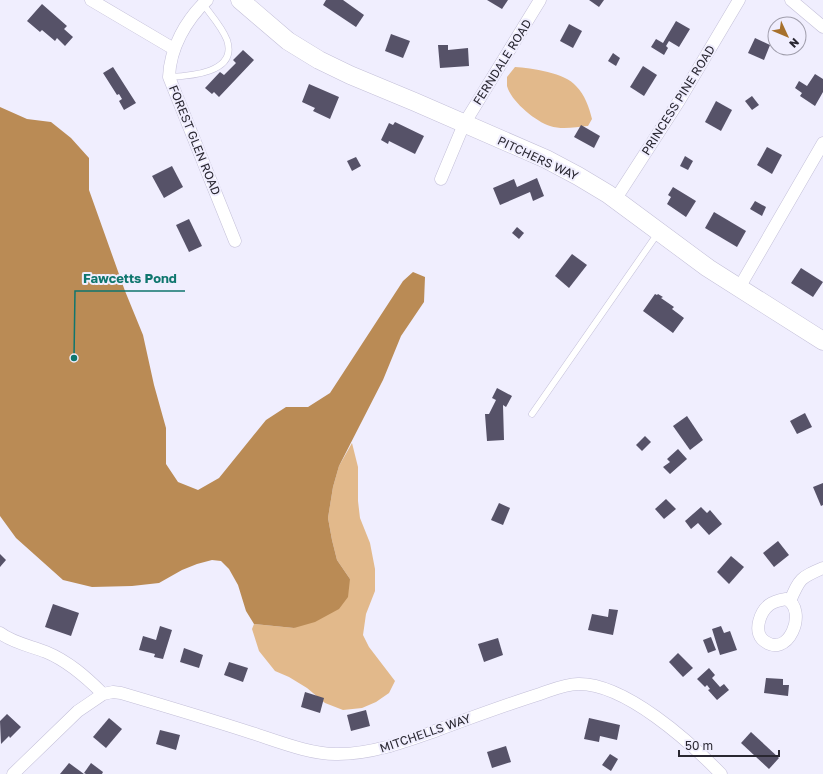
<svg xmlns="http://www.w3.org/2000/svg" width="823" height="774" font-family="'Golos Text',sans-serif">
<rect width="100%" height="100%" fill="#f0eefe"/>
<g fill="#e2b98b">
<path d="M515 67C531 68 566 73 576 86 585 95 589 107 592 119L588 126C576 127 562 130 550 126 535 121 511 101 507 86 507 83 507 80 507 77Z"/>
<polygon points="352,443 358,467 358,501 360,518 370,543 375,569 375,591 366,614 363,635 369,647 395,681 389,693 376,702 362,708 343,710 325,703 307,688 289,677 275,671 259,651 252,629 254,624 294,628 350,579 337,560 332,540 328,518 333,487 339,466"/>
</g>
<polygon fill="#ba8b55" points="0,107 27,119 51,122 71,138 89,158 89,190 125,291 143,335 154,385 166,428 166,464 178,482 198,490 219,478 266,420 286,407 308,407 330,393 403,281 413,272 425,277 424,302 401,336 383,380 339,466 333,487 328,518 332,540 337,560 350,579 348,597 339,609 315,622 294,628 254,624 246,611 238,585 229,569 221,561 212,560 197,564 182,570 159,583 132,586 92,587 63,580 16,538 0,516"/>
<g fill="#565268">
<polygon points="326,0 343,0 364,15 356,27 323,5"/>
<polygon points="487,0 508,0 502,9"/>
<polygon points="589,0 604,0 599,7"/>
<polygon points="42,4 67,26 64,29 73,37 65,46 57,38 55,41 42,30 40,32 27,21"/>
<polygon points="676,21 690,29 679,47 669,41 666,46 668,48 664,55 651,47 656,39 663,43"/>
<polygon points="569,24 582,31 573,48 560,41"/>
<polygon points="391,34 410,41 403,58 385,51"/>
<polygon points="755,38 770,45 764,60 748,53"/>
<polygon points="438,45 448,45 448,50 468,48 469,66 440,68"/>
<polygon points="243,50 254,60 219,97 214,92 212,94 205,88 220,72 224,75 236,63 233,60"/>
<polygon points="613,53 620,58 616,66 608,61"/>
<polygon points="643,66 657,75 644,96 630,87"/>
<polygon points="113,67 136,103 124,110 119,101 122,99 119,94 117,95 103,73"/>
<polygon points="815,74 823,79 823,92 815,106 800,96 802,93 795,88 799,81 807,86"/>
<polygon points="309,84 339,97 330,119 313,111 315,108 302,102"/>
<polygon points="752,96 759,105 752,110 745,101"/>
<polygon points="716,101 732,110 721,131 705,122"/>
<polygon points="395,122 424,136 415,154 389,141 388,144 381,140 389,123 393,125"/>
<polygon points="581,125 600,136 594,148 574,137"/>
<polygon points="767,147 782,155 772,174 757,165"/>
<polygon points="685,156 693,161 688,170 680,166"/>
<polygon points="356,157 361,166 352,171 347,161"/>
<polygon points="172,166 183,187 164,198 152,176"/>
<polygon points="537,178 544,196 533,201 530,192 500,205 493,188 514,179 517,187"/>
<polygon points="673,187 696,201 686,217 667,204 671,197 668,195"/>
<polygon points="755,201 766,207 762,216 750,209"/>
<polygon points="714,212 746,231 737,247 705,228"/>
<polygon points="189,219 202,246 189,252 176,225"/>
<polygon points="517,227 524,233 519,239 512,233"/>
<polygon points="572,254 587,265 569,288 555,276"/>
<polygon points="801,268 823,282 813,297 791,283"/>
<polygon points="655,294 657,295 658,294 663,297 661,298 674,307 672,309 684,318 673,333 643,311"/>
<polygon points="497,388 512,396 506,407 503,405 504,440 487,441 485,414 489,414 496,400 492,398"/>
<polygon points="805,413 812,427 797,434 790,421"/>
<polygon points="687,416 703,440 690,450 673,426"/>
<polygon points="645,436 651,442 642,451 636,445"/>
<polygon points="678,449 687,459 670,474 663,467 670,462 667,459"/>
<polygon points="823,483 823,505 821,506 813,487"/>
<polygon points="666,499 676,509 664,519 655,509"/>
<polygon points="499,503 510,508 503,525 491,520"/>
<polygon points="701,507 707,513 710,510 722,524 709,535 698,523 691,529 685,521"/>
<polygon points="778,541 789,555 774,567 763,553"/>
<polygon points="0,554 6,560 0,567"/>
<polygon points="731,556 744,567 729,584 717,572"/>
<polygon points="53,604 79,613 71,636 45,627"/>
<polygon points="609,609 618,610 613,635 588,630 592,614 608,617"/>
<polygon points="160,626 172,630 163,659 154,657 155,654 139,650 143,636 156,640"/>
<polygon points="721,626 724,633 730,631 737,650 720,655 712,629"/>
<polygon points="711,637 716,650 708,653 703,640"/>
<polygon points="498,638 503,655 484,662 478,644"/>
<polygon points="184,648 203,655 199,668 180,662"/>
<polygon points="678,653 693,668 683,677 669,662"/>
<polygon points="229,662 248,668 243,682 224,675"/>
<polygon points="709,668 715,675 712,678 720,687 724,684 729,690 717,700 708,690 710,689 707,685 705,687 697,679"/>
<polygon points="766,678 783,679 783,685 789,685 788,696 764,693"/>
<polygon points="305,692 324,698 320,713 301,707"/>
<polygon points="366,710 370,726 351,731 347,715"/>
<polygon points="7,714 21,727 10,738 9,736 1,744 0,721"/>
<polygon points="109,718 122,729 106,748 93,737"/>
<polygon points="589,718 620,725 617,740 600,736 599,742 584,739"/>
<polygon points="160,730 180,735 176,750 156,744"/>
<polygon points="751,732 779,758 769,769 741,743"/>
<polygon points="506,746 511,762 492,768 487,752"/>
<polygon points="610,754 618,759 611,771 602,765"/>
<polygon points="69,763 84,774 60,774"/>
<polygon points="91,763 103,772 102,774 86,774 84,773"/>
</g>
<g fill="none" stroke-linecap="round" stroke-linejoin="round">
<defs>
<g id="lane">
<path d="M169 77C190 76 238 73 227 40 222 27 211 15 203 4"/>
<polyline points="532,414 658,233"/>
</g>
<g id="street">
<polyline points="91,0 174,49"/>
<path d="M207 0C186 20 170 48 169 77L235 241"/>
<polyline points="791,0 823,27"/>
<polyline points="441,179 464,124 540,0"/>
<polyline points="615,200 679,101 739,0"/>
<polyline points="739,288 823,143"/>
<path d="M786 599C809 609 788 663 762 639 754 630 760 612 769 605 774 601 780 600 786 599Z"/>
<path d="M790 601C800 578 800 578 823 568"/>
<path d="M0 633C13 643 31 646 46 652 68 661 86 677 103 694"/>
<path d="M13 774 78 711 103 694 113 692 121 693C165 706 209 719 252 733 277 741 312 755 338 754 372 754 404 742 435 731 470 718 505 705 540 694 552 690 565 684 578 684 625 683 690 742 721 774"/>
</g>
<polyline id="secondary" points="240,0 288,41 319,60 350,75 415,102 546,159 578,176 608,194 708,268 823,341"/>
</defs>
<use href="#lane" stroke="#c3bfd8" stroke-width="7"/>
<use href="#street" stroke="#c3bfd8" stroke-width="13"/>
<use href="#secondary" stroke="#c3bfd8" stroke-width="19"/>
<use href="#lane" stroke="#fff" stroke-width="6"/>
<use href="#street" stroke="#fff" stroke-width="12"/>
<use href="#secondary" stroke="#fff" stroke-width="18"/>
</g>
<g text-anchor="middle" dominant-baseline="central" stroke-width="4" stroke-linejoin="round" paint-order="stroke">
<g font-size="12" fill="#292731" stroke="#f0eefe">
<text transform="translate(502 62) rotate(-58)">FERNDALE ROAD</text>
<text transform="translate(678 100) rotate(-58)">PRINCESS PINE ROAD</text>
<text transform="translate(195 140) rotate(68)">FOREST GLEN ROAD</text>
<text transform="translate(538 158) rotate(25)">PITCHERS WAY</text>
<text transform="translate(425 733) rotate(-19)">MITCHELLS WAY</text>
</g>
</g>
<path fill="none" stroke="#0f766e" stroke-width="1.5" d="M74 358L75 291H185"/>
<circle fill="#0f766e" stroke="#f0eefe" stroke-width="1.5" cx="74" cy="358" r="4"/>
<g font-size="13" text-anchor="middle" font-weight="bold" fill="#0f766e" stroke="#f0eefe" stroke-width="4" stroke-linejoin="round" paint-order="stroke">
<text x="130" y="283">Fawcetts Pond</text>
</g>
<g transform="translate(787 36) rotate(134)"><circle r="19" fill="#f0eefe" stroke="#a09eac"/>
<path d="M0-3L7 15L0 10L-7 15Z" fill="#a7712c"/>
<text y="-6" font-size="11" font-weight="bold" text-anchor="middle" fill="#292731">N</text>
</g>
<path d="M679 750v6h100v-6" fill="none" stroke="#292731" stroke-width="2"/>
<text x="685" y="750" font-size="12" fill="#292731" stroke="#f0eefe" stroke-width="3" paint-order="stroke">50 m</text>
</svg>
